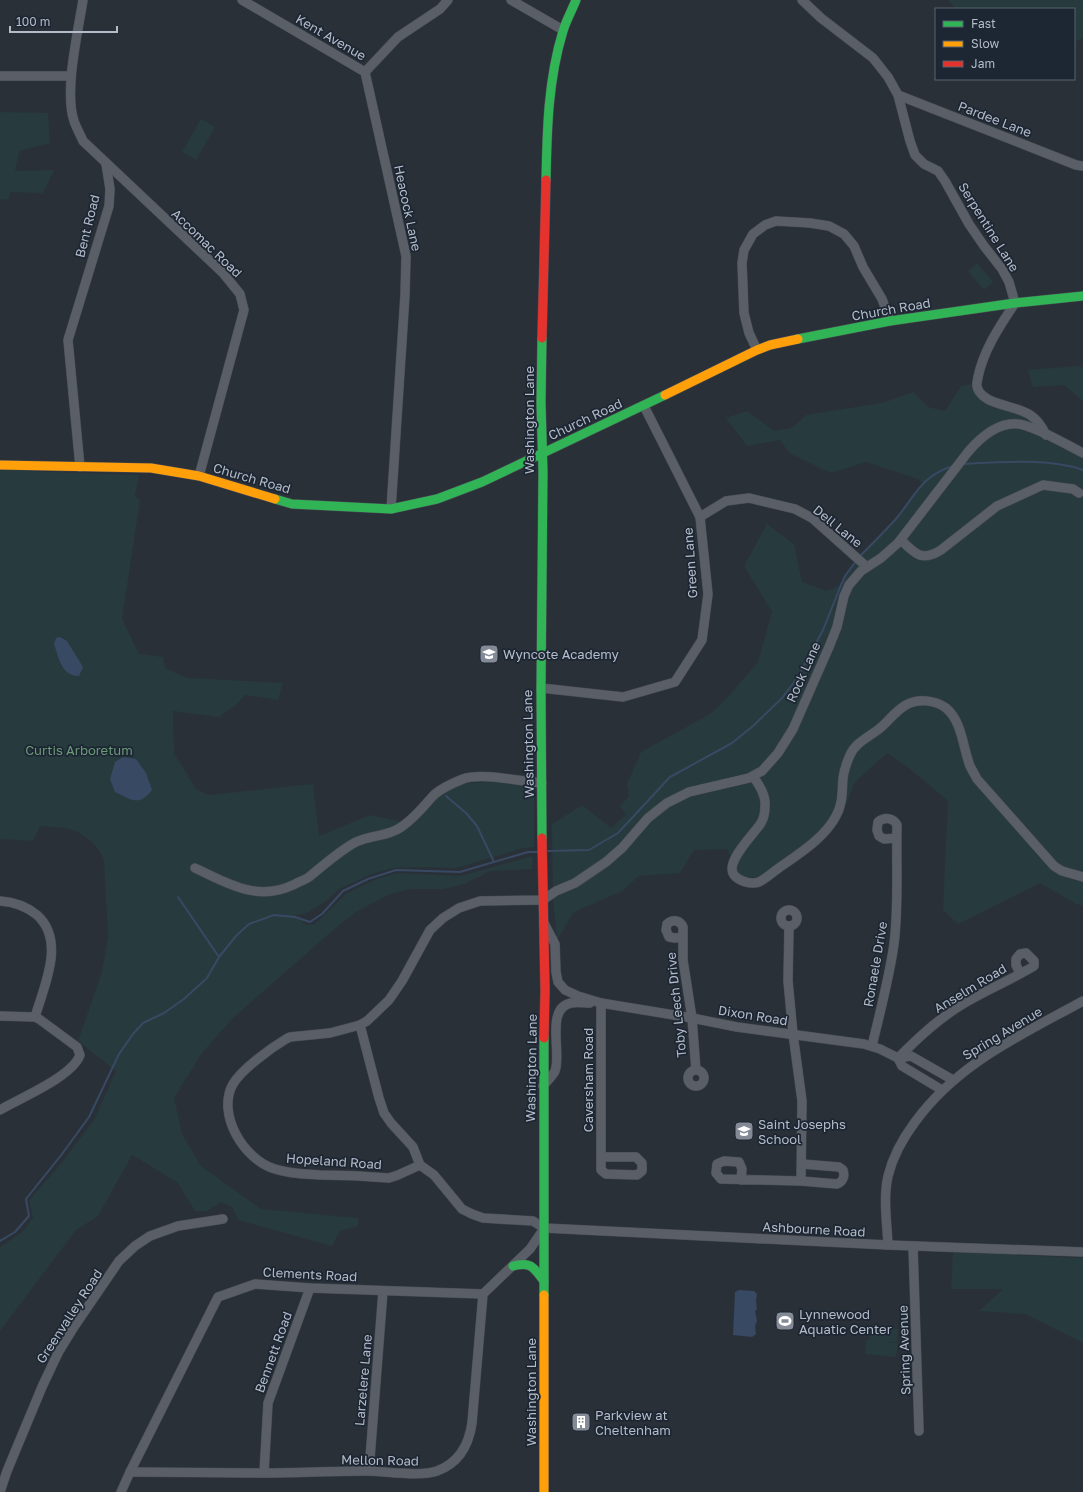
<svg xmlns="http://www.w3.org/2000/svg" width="1083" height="1492" font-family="'Golos Text',sans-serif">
<rect width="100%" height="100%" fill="#2a3038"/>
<g fill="#273a3e">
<polygon points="948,0 1083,0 1083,38 1074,42 1074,9 957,9"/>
<polygon points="0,112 48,113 50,143 19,151 15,171 54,170 43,193 10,192 9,199 0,200"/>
<polygon points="201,119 215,127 196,160 182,152"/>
<polygon points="977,263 993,282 984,290 968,271"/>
<polygon points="1079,366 1083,368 1083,401 1064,385 1033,387 1028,370"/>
<polygon points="971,384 975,393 995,408 1013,410 1035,422 1083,456 1083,906 1076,904 1040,883 958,924 943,910 948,801 910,769 887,753 855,782 838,824 759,878 728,875 730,855 727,849 694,850 680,873 639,876 622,891 574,912 557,940 553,899 552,824 582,805 611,828 626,815 620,806 629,796 627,784 641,752 710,714 728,697 758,662 772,612 744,566 767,524 794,544 802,582 827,591 841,585 845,576 855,562 896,519 922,483 918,479 866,462 831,473 789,453 780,440 747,446 726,418 747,411 774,431 792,428 806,415 882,403 913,392 928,407 945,411 961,386"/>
<path d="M0 470 139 475 135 496 140 500 122 619 139 654 163 657 165 668 187 678 283 683 278 700 245 695 236 705 219 717 173 711 174 753 196 789 208 795 313 784 319 836 370 815 403 822C387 833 368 834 351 842 337 848 328 859 317 868 301 880 283 888 263 888L269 894C303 894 324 865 350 849 357 844 364 843 373 841 383 838 394 833 404 828 416 822 424 808 434 799 459 775 499 783 530 786L534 792V847L523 848 457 868 420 867 393 868 372 874 339 889 325 902 305 914 295 915 304 923 303 924 314 925 347 893 377 879 397 873 460 876 533 856 532 869 490 871 464 884 443 889H411L390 894 356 912 331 932 233 1018 202 1053 174 1098 182 1134 201 1166 261 1209 358 1218V1226L340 1231 332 1246 238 1220 232 1207 221 1202 207 1211H195L178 1183 132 1155 98 1216 76 1230 0 1331V1247L22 1232 33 1218 29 1200 60 1165 94 1120 116 1071 78 1041 102 972 108 937 104 860C98 844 82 831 65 828 57 827 48 827 40 826L33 841 0 839Z"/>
<polygon points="953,1252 1083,1258 1083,1343 1025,1314 979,1311 1003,1289 951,1289"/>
<polygon points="870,1326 898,1329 897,1342 886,1342 898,1343 896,1357 865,1354 866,1340 869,1340"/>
</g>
<g fill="#384963">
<path d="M60 637 67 641 83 667 79 676C61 676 59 658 54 644L56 638Z"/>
<path d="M123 757 136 759 146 773 152 790C139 807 132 800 115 792L110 779 115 762Z"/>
<polygon points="739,1290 754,1291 757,1294 756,1301 757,1309 755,1311 757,1321 755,1326 756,1334 752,1337 733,1335 735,1292"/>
</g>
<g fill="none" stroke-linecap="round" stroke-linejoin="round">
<g stroke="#384963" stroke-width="2">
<path d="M963 464C1000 462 1049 458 1083 470"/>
<path d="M860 556C872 544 884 532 895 520 915 497 920 476 953 466"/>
<polyline points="446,796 466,813 477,826 494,862"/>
<polyline points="548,851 589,850 618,833 670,777 732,743 753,726 782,698 798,677 823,630 841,585 845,576 856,561"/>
<polyline points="178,897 219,957"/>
<polyline points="0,1241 15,1232 29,1216 26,1199 62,1154 89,1117 119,1054 133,1034 143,1023 164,1013 184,999 207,978 219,957 236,936 249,924 274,915 295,917 310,922 322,914 343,891 368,879 396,870 460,872 528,852 538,852"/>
</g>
<defs>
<g id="street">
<path d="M83 0C78 32 64 91 74 121 76 127 80 134 83 141L223 273 240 294 244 310 199 476"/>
<polyline points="242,0 365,72"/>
<polyline points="511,0 563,30"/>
<path d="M802 0 821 18 873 58 888 77 898 95 910 141 915 155 924 164 938 171 945 181 969 224 984 246 1002 269 1009 282 1015 303C1000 326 984 349 978 377 978 379 976 384 977 386 978 394 988 400 994 402 1019 411 1034 409 1046 435"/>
<polyline points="0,76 71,76"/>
<polyline points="898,95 1076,165 1083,166"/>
<polyline points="757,350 749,333 744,313 742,263 744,250 753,234 765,225 776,221 810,223 829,226 844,234 854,246 863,267 882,299 890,321"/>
<polyline points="80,467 68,340 109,206 110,189 106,164"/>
<polyline points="391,509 405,295 406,256 365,72 398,37 440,9 448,0"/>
<polyline points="700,517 726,501 749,498 795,509 812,518 867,567"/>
<path d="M901 540C915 554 922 562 941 550L997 506 1043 485 1073 489 1079 493"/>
<polyline points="541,688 623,697 675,682 702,640 708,594 700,517 644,406"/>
<path d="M753 776C759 785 766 795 765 806 765 812 764 818 761 823 755 833 724 862 734 875 739 881 751 885 759 882 765 879 771 874 776 870 797 855 824 839 836 816 843 804 842 790 843 778 844 770 847 762 850 755 856 742 869 737 879 729 888 722 895 711 906 705 918 698 935 700 946 708 962 721 963 748 970 766 972 770 975 775 977 779L1054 866 1062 871 1083 877"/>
<path d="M195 868C227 883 257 902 293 885 298 882 305 880 309 877 324 865 339 851 356 842 371 835 391 836 404 825 415 817 423 807 432 797 439 789 453 783 463 779 482 772 522 782 542 783"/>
<path d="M0 901C15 902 26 906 37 915 66 941 44 986 35 1017"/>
<circle cx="789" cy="918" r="8"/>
<polyline points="544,923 555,944 556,972 558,982 565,990 578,996 601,1003 692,1018 737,1027 864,1044 880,1049 898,1058 911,1056 953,1080"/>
<polyline points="789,926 788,981 793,1034 802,1101 801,1181"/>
<path d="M683 937 675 938 669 937 666 930 667 924C673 919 680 920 683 927V960L692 1018 696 1070"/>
<path d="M0 1016 35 1017 39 1019 77 1047 80 1055C72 1077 20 1098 0 1110"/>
<polyline points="360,1025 379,1098 384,1113 391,1123 413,1147 420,1165"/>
<path d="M872 1046C880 1012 889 979 894 944 899 905 896 864 897 825 893 817 884 817 878 822L877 830 879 836 884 839 897 838"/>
<path d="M898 1058C918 1038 938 1019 963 1004 986 990 1011 980 1034 966V961L1026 953 1020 954 1016 959V965L1020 973"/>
<polyline points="898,1058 902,1066 942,1090"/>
<circle cx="696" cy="1078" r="8"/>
<path d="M543 1086C547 1081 552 1077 555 1071 562 1054 545 1008 571 1003 577 1002 584 1003 590 1003"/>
<polyline points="601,1157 636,1157 642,1163 642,1171 637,1175 606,1174 601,1170 601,1003"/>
<path d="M741 1180 742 1169 739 1162 724 1161 717 1164 716 1173 721 1179 801 1181 837 1184C843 1182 845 1176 843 1170L839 1167 802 1164"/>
<path d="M544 1228 533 1221 483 1218 472 1214 462 1209 434 1175 420 1165 398 1175 389 1178C366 1176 343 1175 320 1175 304 1174 290 1174 275 1169 244 1160 216 1114 233 1084 242 1069 271 1048 286 1039L290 1037 330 1033 360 1025 367 1021 389 1000 402 981 430 930 443 918 459 908 480 901 543 900 556 891 575 883 606 862 622 848 648 818 667 803 689 792 749 778 762 771 778 753 793 729 829 647 837 627 844 596 849 585 861 571 881 558 898 543 968 452C980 438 997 422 1018 424 1033 425 1067 445 1083 453"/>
<polyline points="544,1228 888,1245 1083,1252"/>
<path d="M888 1245C887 1223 883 1198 888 1176 893 1156 903 1138 915 1122 958 1063 1021 1035 1083 1001"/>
<polyline points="913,1246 919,1431"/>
<polyline points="369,1471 383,1291"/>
<path d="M130 1472C174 1472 219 1473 263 1473 298 1473 332 1471 367 1471 385 1471 421 1477 437 1471 459 1463 469 1444 472 1423L483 1294"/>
<polyline points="264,1473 268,1403 310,1288"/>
<polyline points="0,1492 7,1471 42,1387 58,1353 74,1327 119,1261 135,1246 150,1236 178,1226 223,1219"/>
<polyline points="121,1492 130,1472 218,1297 255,1284 310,1288 483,1294 530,1249 543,1230"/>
</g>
<g id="fast">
<path d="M546 180C547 130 548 80 563 31 566 21 572 10 576 0"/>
<polyline points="542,338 541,403 543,472 541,688 542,838"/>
<polyline points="798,339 890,321 1015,303 1083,296"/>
<polyline points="275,499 292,504 391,509 437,499 482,482 665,395"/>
<path d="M513 1266C531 1261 534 1268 544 1281"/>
<polyline points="544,1295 544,1038"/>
</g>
<g id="slow">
<polyline points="665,395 757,350 770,345 798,339"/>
<polyline points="0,465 151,468 199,476 275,499"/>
<polyline points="544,1295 544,1492"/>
</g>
<g id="jam">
<polyline points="542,338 546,180"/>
<polyline points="542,838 545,990 544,1038"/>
</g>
</defs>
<use href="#street" stroke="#484c53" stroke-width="10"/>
<use href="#fast" stroke="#484c55" stroke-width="10"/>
<use href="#slow" stroke="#484c55" stroke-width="10"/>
<use href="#jam" stroke="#484c55" stroke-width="10"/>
<use href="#street" stroke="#5a5e66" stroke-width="9"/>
<use href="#fast" stroke="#30b455" stroke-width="9"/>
<use href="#slow" stroke="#ff9f0a" stroke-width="9"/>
<use href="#jam" stroke="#e5322d" stroke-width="9"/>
</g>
<defs>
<symbol id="school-square" viewBox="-11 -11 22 22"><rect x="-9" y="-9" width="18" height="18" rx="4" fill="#848b96" stroke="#1d2633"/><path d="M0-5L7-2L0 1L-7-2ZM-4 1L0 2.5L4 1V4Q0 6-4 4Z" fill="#fff"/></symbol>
<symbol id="stadium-square" viewBox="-11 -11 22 22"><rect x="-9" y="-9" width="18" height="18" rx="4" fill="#848b96" stroke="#1d2633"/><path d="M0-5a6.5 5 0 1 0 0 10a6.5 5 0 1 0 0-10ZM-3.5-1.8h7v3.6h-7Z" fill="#fff"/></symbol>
<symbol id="building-square" viewBox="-11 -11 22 22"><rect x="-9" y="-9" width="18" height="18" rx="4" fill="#848b96" stroke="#1d2633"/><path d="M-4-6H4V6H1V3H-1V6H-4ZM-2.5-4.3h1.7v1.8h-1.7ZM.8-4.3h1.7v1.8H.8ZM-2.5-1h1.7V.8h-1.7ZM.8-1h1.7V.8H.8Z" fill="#fff"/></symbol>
</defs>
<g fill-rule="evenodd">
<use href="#school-square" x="478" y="643" width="22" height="22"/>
<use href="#school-square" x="733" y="1120" width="22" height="22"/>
<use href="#stadium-square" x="774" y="1310" width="22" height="22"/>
<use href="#building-square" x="570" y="1411" width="22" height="22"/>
</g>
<g text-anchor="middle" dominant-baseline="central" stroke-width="3.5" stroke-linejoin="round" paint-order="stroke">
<g font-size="13" fill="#b4bcc9" stroke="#1d2633">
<text transform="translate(331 37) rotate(30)">Kent Avenue</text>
<text transform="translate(995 119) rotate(21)">Pardee Lane</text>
<text transform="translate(408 208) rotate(78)">Heacock Lane</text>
<text transform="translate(87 226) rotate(-76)">Bent Road</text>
<text transform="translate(989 227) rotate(58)">Serpentine Lane</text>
<text transform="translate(207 243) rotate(44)">Accomac Road</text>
<text transform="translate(891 309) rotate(-10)">Church Road</text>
<text transform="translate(585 419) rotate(-25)">Church Road</text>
<text transform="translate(529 420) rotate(-90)">Washington Lane</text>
<text transform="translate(252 478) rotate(16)">Church Road</text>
<text transform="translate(838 526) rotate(39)">Dell Lane</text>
<text transform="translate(690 563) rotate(-94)">Green Lane</text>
<text transform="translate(803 672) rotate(-66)">Rock Lane</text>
<text transform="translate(528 744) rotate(-91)">Washington Lane</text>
<text transform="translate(875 964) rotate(-80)">Ronaele Drive</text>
<text transform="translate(970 988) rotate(-31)">Anselm Road</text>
<text transform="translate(676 1005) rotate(-96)">Toby Leech Drive</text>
<text transform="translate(753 1015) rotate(9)">Dixon Road</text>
<text transform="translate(1002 1033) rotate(-31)">Spring Avenue</text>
<text transform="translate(531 1068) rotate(-89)">Washington Lane</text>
<text transform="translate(588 1080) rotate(-90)">Caversham Road</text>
<text transform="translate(334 1161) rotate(4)">Hopeland Road</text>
<text transform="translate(814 1229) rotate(3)">Ashbourne Road</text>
<text transform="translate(310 1274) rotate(3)">Clements Road</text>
<text transform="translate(69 1316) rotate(-57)">Greenvalley Road</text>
<text transform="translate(904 1350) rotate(-92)">Spring Avenue</text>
<text transform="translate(273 1352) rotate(-70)">Bennett Road</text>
<text transform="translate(363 1380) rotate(-85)">Larzelere Lane</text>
<text transform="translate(531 1392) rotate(-90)">Washington Lane</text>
<text transform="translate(380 1460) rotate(1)">Mellon Road</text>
</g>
<g font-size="13" fill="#b4bcc9" stroke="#1d2633" text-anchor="start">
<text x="503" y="654">Wyncote Academy</text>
<text x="758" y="1124">Saint Josephs<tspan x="758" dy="15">School</tspan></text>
<text x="799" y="1314">Lynnewood<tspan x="799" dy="15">Aquatic Center</tspan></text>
<text x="595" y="1415">Parkview at<tspan x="595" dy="15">Cheltenham</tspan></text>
</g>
<g font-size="13" fill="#6b9a76" stroke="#1d2633">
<text x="79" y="750">Curtis Arboretum</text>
</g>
</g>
<rect x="935" y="8" width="140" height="72" fill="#1d2633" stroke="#59626f"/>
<rect x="943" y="21" width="20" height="6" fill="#30b455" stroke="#59626f"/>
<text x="971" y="28" font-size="12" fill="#b4bcc9">Fast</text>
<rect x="943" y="41" width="20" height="6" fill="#ff9f0a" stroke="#59626f"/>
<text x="971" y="48" font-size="12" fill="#b4bcc9">Slow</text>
<rect x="943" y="61" width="20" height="6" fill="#e5322d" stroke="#59626f"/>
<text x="971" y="68" font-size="12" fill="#b4bcc9">Jam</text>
<path d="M10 26v6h107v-6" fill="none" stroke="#b4bcc9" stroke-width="2"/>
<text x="16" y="26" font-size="12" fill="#b4bcc9" stroke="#1d2633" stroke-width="3" paint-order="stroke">100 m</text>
</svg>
